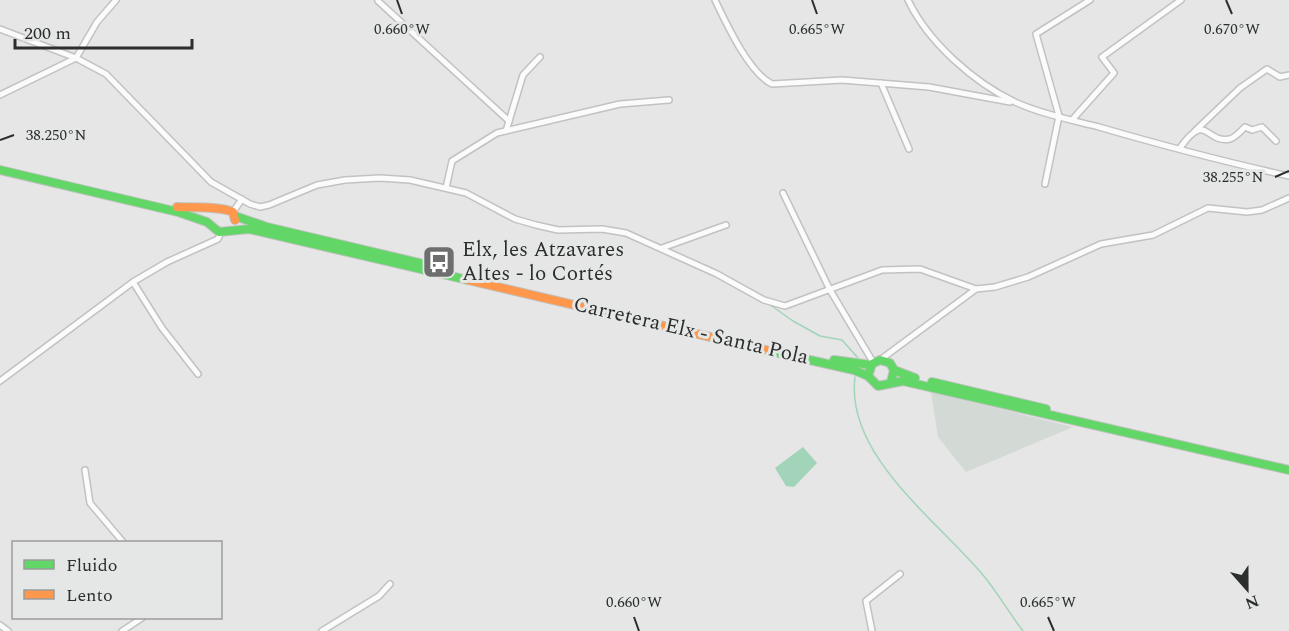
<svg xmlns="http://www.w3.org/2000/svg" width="1289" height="631" font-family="Spectral,serif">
<rect width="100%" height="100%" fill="#e5e6e5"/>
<polygon fill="#d3d9d5" points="931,392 1073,427 966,472 938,437"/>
<polygon fill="#a2d4b9" points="803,447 817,463 794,487 786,486 775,468"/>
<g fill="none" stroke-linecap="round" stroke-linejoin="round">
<g stroke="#a2d4b9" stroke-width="1.5">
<polyline points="769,304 793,321 820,336 842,340 858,358"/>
<path d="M855 377C845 455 938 521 983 575 998 593 1009 613 1023 631"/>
</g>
<defs>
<g id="street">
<path d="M715 0C726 23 749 73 772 84L842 80 929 87 1010 102"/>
<path d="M908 0C928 42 973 82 1015 102 1041 114 1072 120 1099 127 1161 145 1225 162 1289 176"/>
<polyline points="378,1 509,121"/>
<polyline points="0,29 76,58 106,74 211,182 250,204 260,207 269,205 317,185 345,180 380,178 410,180 466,193 515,219 536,225 558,230 602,229 626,233 717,274 764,300 785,306 882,270 920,269 976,289 995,287 1028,277 1101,244 1153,235 1208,208 1247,212 1262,210 1289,198"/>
<polyline points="881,83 909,149"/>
<polyline points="0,95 76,58 97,22 116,0"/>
<polyline points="1072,120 1114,73 1102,57 1181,0"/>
<polyline points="506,131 523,75 540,57"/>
<polyline points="1195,131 1240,88 1267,69 1280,77 1289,75"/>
<path d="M1180 148C1207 110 1205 144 1230 139 1235 138 1241 131 1245 127L1252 130 1262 127 1276 141"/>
<polyline points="1045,184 1059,116 1036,34 1090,0"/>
<polyline points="446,188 452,161 497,133 620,104 669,100"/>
<polyline points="783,193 830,290 873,362"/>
<polyline points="233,212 242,199"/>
<polyline points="662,248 726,225"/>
<polyline points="133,282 162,328 198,374"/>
<polyline points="880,360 976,289"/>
<polyline points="0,381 133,282 167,262 218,239 221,232"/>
<polyline points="85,470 90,503 123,542"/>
<polyline points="0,625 8,631"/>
<polyline points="122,631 142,618"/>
<polyline points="322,631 379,596 390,584"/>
<polyline points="872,631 866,601 900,574"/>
</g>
<g id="fast">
<polyline points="0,170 178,212 207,222 219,232 249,229 468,280"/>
<polyline points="235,216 267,227 428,265"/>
<polyline points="770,351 854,370 868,376"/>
<polyline points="834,360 871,365"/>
<polyline points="894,370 915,378"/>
<polyline points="891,382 894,370 890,363 880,360 872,364 868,376 878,386 903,381 1289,470"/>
<polyline points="932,382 1046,409"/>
</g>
<g id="slow">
<path d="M177 207C195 208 217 206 233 212L235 220"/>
<polyline points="468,280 770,351"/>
</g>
</defs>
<use href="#street" stroke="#c1c2c1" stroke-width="8"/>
<use href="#fast" stroke="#c1c2c1" stroke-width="10"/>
<use href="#slow" stroke="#c1c2c1" stroke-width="10"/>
<use href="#street" stroke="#fbfbfb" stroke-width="5"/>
<use href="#fast" stroke="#63d668" stroke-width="8"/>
<use href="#slow" stroke="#ff974d" stroke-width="8"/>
</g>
<path fill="none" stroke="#2c2d2d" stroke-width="2" d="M397 0 402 14M812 0 817 14M1226 0 1232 14M0 140 14 135M1275 177 1289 171M634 617 639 631M1048 617 1054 631"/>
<defs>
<symbol id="bus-square" viewBox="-11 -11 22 22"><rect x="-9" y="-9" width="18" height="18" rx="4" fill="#6d6e6d" stroke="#e4e7e5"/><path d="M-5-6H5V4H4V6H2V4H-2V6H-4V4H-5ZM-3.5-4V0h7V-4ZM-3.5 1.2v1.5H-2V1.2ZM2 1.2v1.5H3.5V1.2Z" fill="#fff"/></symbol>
</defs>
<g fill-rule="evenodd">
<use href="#bus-square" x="420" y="243" width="38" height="38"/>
</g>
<g text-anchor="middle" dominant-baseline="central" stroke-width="6" stroke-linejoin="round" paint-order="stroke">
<g font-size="21" fill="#2c2d2d" stroke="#e4e7e5" text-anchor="start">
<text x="462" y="250">Elx, les Atzavares<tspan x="462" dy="24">Altes - lo Cortés</tspan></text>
</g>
<g font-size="21" fill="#2c2d2d" stroke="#e4e7e5">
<text transform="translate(691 331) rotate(13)">Carretera Elx - Santa Pola</text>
</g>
</g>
<g font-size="15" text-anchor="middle" fill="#2c2d2d" stroke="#e4e7e5" stroke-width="6" stroke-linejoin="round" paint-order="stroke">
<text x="402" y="34">0.660°W</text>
<text x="817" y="34">0.665°W</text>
<text x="1232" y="34">0.670°W</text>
<text x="56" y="140">38.250°N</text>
<text x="1233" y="182">38.255°N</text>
<text x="634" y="607">0.660°W</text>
<text x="1048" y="607">0.665°W</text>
</g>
<rect x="12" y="541" width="210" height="78" fill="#e4e7e5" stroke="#9a9d9b" stroke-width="1.5"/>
<rect x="24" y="560" width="30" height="9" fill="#63d668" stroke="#9a9d9b" stroke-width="1.5"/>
<text x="66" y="571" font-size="18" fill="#2c2d2d">Fluido</text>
<rect x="24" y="590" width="30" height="9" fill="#ff974d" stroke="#9a9d9b" stroke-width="1.5"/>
<text x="66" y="601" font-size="18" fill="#2c2d2d">Lento</text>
<g transform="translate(1247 589) rotate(159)" stroke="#e4e7e5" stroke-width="4.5" paint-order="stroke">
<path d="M0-4.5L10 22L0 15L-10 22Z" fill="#2c2d2d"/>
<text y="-9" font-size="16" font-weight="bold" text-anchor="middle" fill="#2c2d2d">N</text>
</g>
<path d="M15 39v9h177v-9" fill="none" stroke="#2c2d2d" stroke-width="3"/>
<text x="24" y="39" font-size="18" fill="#2c2d2d" stroke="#e4e7e5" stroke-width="4.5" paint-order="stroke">200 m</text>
</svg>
